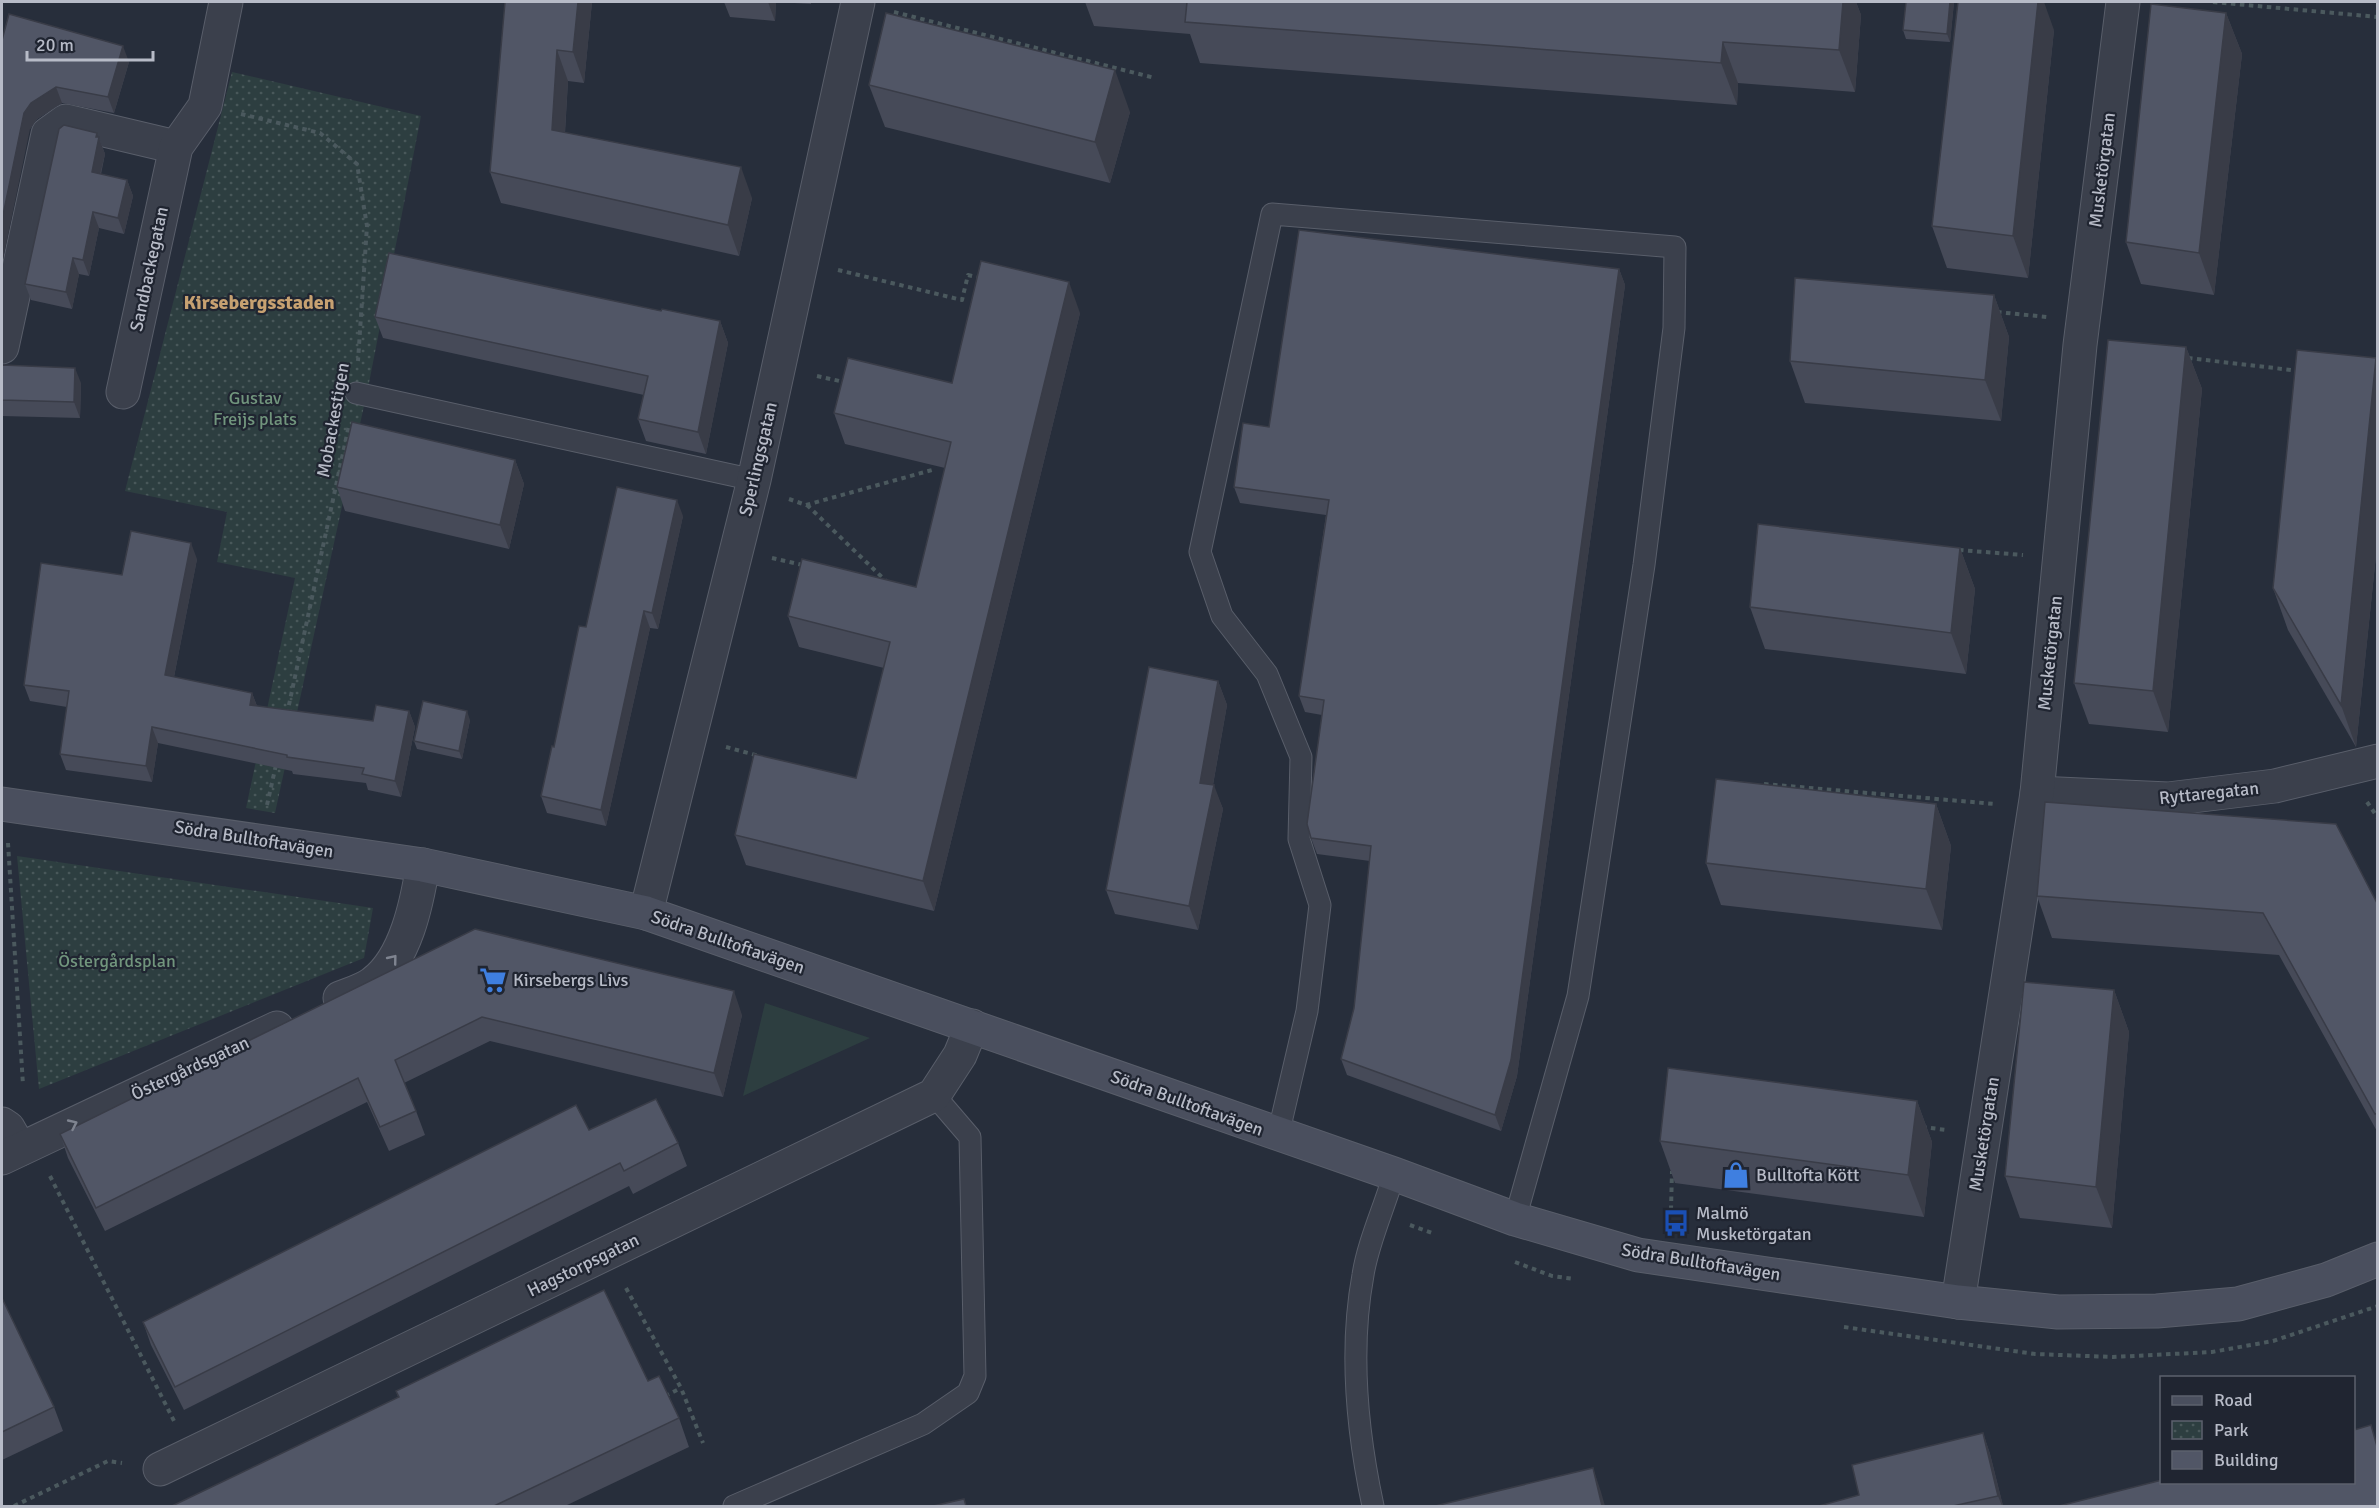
<svg xmlns="http://www.w3.org/2000/svg" width="2379" height="1508" font-family="Signika,sans-serif">
<defs>
<pattern id="park-dots" width="8" height="8" patternUnits="userSpaceOnUse" patternTransform="scale(1.5)"><rect width="8" height="8" fill="#2d3e40"/><path d="M2 2h.1M6 6h.1" fill="none" stroke="#49585a" stroke-width="1.8" stroke-linecap="round"/></pattern>
</defs>
<rect width="100%" height="100%" fill="#272e3b"/>
<polygon fill="#2d3e40" points="765,1003 870,1038 743,1096"/>
<g fill="url(#park-dots)">
<polygon points="232,72 421,116 369,383 275,813 246,808 295,578 217,562 227,512 125,491"/>
<polygon points="17,856 373,908 364,958 39,1089"/>
</g>
<g fill="none" stroke-linecap="round" stroke-linejoin="round">
<defs>
<g id="lane">
<polyline points="356,393 754,480"/>
<polyline points="1278,1135 1307,1011 1320,905 1299,839 1301,757 1267,674 1222,616 1200,552 1272,214 1675,247 1674,328 1644,565 1578,996 1515,1219"/>
<polyline points="734,1506 923,1424 968,1393 975,1376 970,1137 934,1095"/>
<path d="M1373 1506C1357 1431 1349 1351 1363 1275 1368 1242 1385 1206 1394 1174"/>
</g>
<g id="street">
<polyline points="2,347 48,134 66,121 176,147"/>
<polyline points="123,392 176,147 205,106 226,2"/>
<polyline points="2037,793 2168,799 2275,786 2378,761"/>
<polyline points="646,913 754,480 858,2"/>
<path d="M340 998C350 994 364 990 373 983 406 959 417 902 423 865"/>
<polyline points="2,1124 8,1128 20,1149"/>
<polyline points="2,1158 277,1028"/>
<polyline points="1958,1302 2037,793 2080,345 2123,2"/>
<polyline points="160,1469 934,1095 960,1055 972,1026"/>
</g>
<polyline id="secondary" points="2,804 423,865 646,913 1394,1174 1515,1219 1638,1255 1958,1302 2058,1312 2157,1311 2238,1304 2326,1280 2378,1259"/>
</defs>
<use href="#lane" stroke="#595e6a" stroke-width="23"/>
<use href="#street" stroke="#595e6a" stroke-width="35"/>
<use href="#secondary" stroke="#595e6a" stroke-width="35"/>
<g stroke="#4b595e" stroke-width="4" stroke-dasharray="4.5 4.5" stroke-linecap="butt">
<polyline points="2213,2 2378,17"/>
<polyline points="894,12 1155,78"/>
<polyline points="241,114 320,133 357,164 367,226 358,361"/>
<polyline points="838,270 962,300 968,275 981,278"/>
<polyline points="1997,312 2047,317"/>
<polyline points="2188,358 2300,371"/>
<polyline points="817,376 844,382"/>
<polyline points="789,499 806,505 932,470"/>
<polyline points="807,505 888,583"/>
<polyline points="1959,550 2023,555"/>
<polyline points="772,558 803,565"/>
<polyline points="287,714 349,425"/>
<polyline points="726,747 759,756"/>
<polyline points="1764,784 1995,804"/>
<polyline points="2367,802 2378,818"/>
<polyline points="267,805 276,765"/>
<polyline points="8,843 23,1085"/>
<polyline points="1922,1127 1947,1130"/>
<polyline points="50,1176 174,1421"/>
<polyline points="1671,1210 1672,1171"/>
<polyline points="1410,1225 1432,1233"/>
<polyline points="1515,1262 1552,1276 1574,1279"/>
<polyline points="626,1288 681,1388 703,1443"/>
<polyline points="1844,1327 2035,1354 2113,1357 2212,1352 2273,1341 2378,1306"/>
<polyline points="665,1396 681,1388"/>
<polyline points="14,1506 108,1461 122,1463"/>
</g>
<use href="#lane" stroke="#3b404c" stroke-width="21"/>
<use href="#street" stroke="#3b404c" stroke-width="33"/>
<use href="#secondary" stroke="#4a4f5e" stroke-width="33"/>
</g>
<g fill="#464a58">
<polygon points="505,2 592,2 584,83 568,81 565,133 752,198 739,256 501,203 490,172"/>
<polygon points="724,2 776,2 775,21 730,17"/>
<polygon points="777,2 811,2 811,4"/>
<polygon points="1085,2 1856,2 1861,15 1855,92 1738,83 1737,105 1200,63 1190,34 1094,26"/>
<polygon points="1954,2 1950,42 1906,39 1903,30"/>
<polygon points="2226,13 2242,54 2214,295 2141,284 2126,242"/>
<polygon points="2054,30 2028,278 1947,268 1932,226"/>
<polygon points="2,40 129,62 114,113 62,103 37,119 30,129"/>
<polygon points="869,85 1130,112 1110,183 885,127"/>
<polygon points="97,133 105,154 101,174 127,180 133,196 124,234 99,228 89,276 79,274 72,309 31,300 25,284"/>
<polygon points="1619,269 1625,285 1517,1076 1501,1131 1347,1075 1341,1059 1354,1008 1370,861 1317,854 1311,838 1322,715 1305,712 1299,696 1326,515 1240,503 1234,487 1269,427"/>
<polygon points="1994,295 2009,337 2001,421 1805,403 1790,361"/>
<polygon points="661,311 720,321 728,343 706,454 646,441 638,419 644,395 383,338 375,317"/>
<polygon points="1080,313 934,911 746,865 735,835 856,778 884,668 799,647 788,616 916,587 945,468 845,444 834,413 952,383"/>
<polygon points="2186,347 2202,389 2168,732 2089,724 2074,683"/>
<polygon points="2376,358 2378,361 2378,536 2356,747 2288,630 2273,588"/>
<polygon points="2,365 81,383 80,418 2,416"/>
<polygon points="515,460 524,484 509,549 345,511 337,487"/>
<polygon points="683,516 658,629 650,628 606,826 547,813 541,796 586,627"/>
<polygon points="1960,548 1975,589 1966,674 1765,649 1750,607"/>
<polygon points="197,559 174,677 252,693 257,706 373,721 409,711 415,727 401,797 368,790 366,783 293,774 292,771 158,743 152,782 66,770 60,754 67,707 30,701 24,685 122,575"/>
<polygon points="1218,681 1227,705 1213,785 1223,809 1198,930 1115,914 1106,890"/>
<polygon points="470,720 462,759 417,749 414,741"/>
<polygon points="1936,804 1951,846 1942,930 1721,905 1706,863"/>
<polygon points="2037,896 2378,905 2378,1133 2279,955 2052,938"/>
<polygon points="475,929 742,1015 723,1097 490,1041 404,1083 416,1111 425,1135 389,1151 367,1102 105,1231 68,1158 60,1134"/>
<polygon points="2114,990 2129,1032 2112,1228 2020,1218 2005,1176"/>
<polygon points="1917,1101 1932,1142 1924,1217 1675,1183 1660,1141"/>
<polygon points="589,1130 678,1143 687,1166 633,1194 629,1186 184,1410 151,1345 143,1322"/>
<polygon points="2,1298 54,1407 63,1431 2,1460"/>
<polygon points="396,1391 679,1418 689,1447 565,1506 172,1506 398,1397"/>
<polygon points="1983,1433 1990,1454 2003,1506 1819,1506 1859,1495"/>
</g>
<g fill="#393c47">
<polygon points="578,2 592,2 584,83 573,52"/>
<polygon points="768,2 776,2 775,21"/>
<polygon points="1843,2 1856,2 1861,15 1855,92 1839,50"/>
<polygon points="1950,2 1954,2 1950,42 1947,34"/>
<polygon points="2038,2 2044,2 2054,30 2028,278 2013,236"/>
<polygon points="2226,13 2242,54 2214,295 2199,253"/>
<polygon points="1723,42 1738,83 1737,105 1721,63"/>
<polygon points="123,46 129,62 114,113 108,97"/>
<polygon points="557,50 568,81 563,161 552,130"/>
<polygon points="1115,70 1130,112 1110,183 1095,142"/>
<polygon points="56,87 62,103 37,119 30,129 2,264 2,220 24,113 31,103"/>
<polygon points="97,133 105,154 97,188 92,172"/>
<polygon points="741,167 752,198 739,256 728,225"/>
<polygon points="127,180 133,196 124,234 118,218"/>
<polygon points="93,212 99,228 89,276 83,260"/>
<polygon points="73,258 79,274 72,309 66,292"/>
<polygon points="1619,269 1625,285 1517,1076 1501,1131 1495,1115"/>
<polygon points="1069,282 1080,313 934,911 923,881"/>
<polygon points="1994,295 2009,337 2001,421 1985,380"/>
<polygon points="720,321 728,343 706,454 698,432"/>
<polygon points="2186,347 2202,389 2168,732 2153,691"/>
<polygon points="2376,358 2378,361 2378,536 2356,747 2341,705"/>
<polygon points="75,368 81,383 80,418 74,402"/>
<polygon points="515,460 524,484 509,549 500,525"/>
<polygon points="677,500 683,516 658,629 652,613"/>
<polygon points="191,543 197,559 171,692 165,675"/>
<polygon points="1960,548 1975,589 1966,674 1951,633"/>
<polygon points="644,611 650,628 606,826 601,810"/>
<polygon points="1218,681 1227,705 1209,807 1200,783"/>
<polygon points="252,693 258,709 250,705"/>
<polygon points="409,711 415,727 401,797 395,781"/>
<polygon points="467,711 470,720 462,759 459,751"/>
<polygon points="152,727 158,743 152,782 146,766"/>
<polygon points="1214,785 1223,809 1198,930 1189,906"/>
<polygon points="1936,804 1951,846 1942,930 1926,889"/>
<polygon points="2114,990 2129,1032 2112,1228 2096,1187"/>
<polygon points="734,991 742,1015 723,1097 714,1073"/>
<polygon points="1917,1101 1932,1142 1924,1217 1908,1175"/>
<polygon points="1983,1433 1990,1454 2003,1506 2002,1506 1998,1496"/>
<polygon points="1593,1468 1601,1492 1605,1506 1602,1506"/>
</g>
<g fill="#515666" stroke="#393c47" stroke-width="1.5">
<polygon points="505,2 578,2 573,52 557,50 552,130 741,167 728,225 490,172"/>
<polygon points="1187,2 1843,2 1839,50 1723,42 1721,63 1185,22"/>
<polygon points="1906,2 1950,2 1947,34 1903,30"/>
<polygon points="1958,2 2038,2 2013,236 1932,226"/>
<polygon points="2151,4 2226,13 2199,253 2126,242"/>
<polygon points="886,13 1115,70 1095,142 869,85"/>
<polygon points="9,14 123,46 108,97 56,87 31,103 24,113 2,220 2,40"/>
<polygon points="64,125 97,133 96,137 99,137 92,172 127,180 118,218 93,212 83,260 73,258 66,292 25,284 59,129"/>
<polygon points="1299,230 1619,269 1511,1060 1495,1115 1341,1059 1354,1008 1371,846 1311,838 1307,824 1324,700 1299,696 1329,500 1234,487 1243,423 1269,427"/>
<polygon points="389,253 661,311 662,309 720,321 698,432 638,419 648,376 375,317"/>
<polygon points="981,261 1069,282 923,881 735,835 754,754 856,778 890,642 788,616 802,559 916,587 951,442 834,413 848,358 952,383"/>
<polygon points="1795,278 1994,295 1985,380 1790,361"/>
<polygon points="2108,340 2186,347 2153,691 2074,683"/>
<polygon points="2297,350 2376,358 2341,705 2273,588"/>
<polygon points="2,365 75,368 74,402 2,400"/>
<polygon points="352,422 515,460 500,525 337,487"/>
<polygon points="617,487 677,500 652,613 644,611 601,810 541,796 552,746 554,747 579,626 586,627"/>
<polygon points="1758,524 1960,548 1951,633 1750,607"/>
<polygon points="131,531 191,543 165,675 252,693 250,705 373,721 376,705 409,711 395,781 362,774 364,768 287,757 287,755 152,727 146,766 60,754 69,691 24,685 41,563 122,575"/>
<polygon points="1149,667 1218,681 1200,783 1214,785 1189,906 1106,890"/>
<polygon points="423,701 467,711 459,751 414,741"/>
<polygon points="1716,779 1936,804 1926,889 1706,863"/>
<polygon points="2045,802 2336,824 2378,905 2378,1113 2375,1114 2263,913 2037,896"/>
<polygon points="475,929 734,991 714,1073 482,1017 395,1060 416,1111 380,1127 358,1078 96,1208 60,1134"/>
<polygon points="2024,982 2114,990 2096,1187 2005,1176"/>
<polygon points="1668,1068 1917,1101 1908,1175 1660,1141"/>
<polygon points="656,1099 678,1143 624,1171 620,1163 175,1387 143,1322 576,1105 589,1130"/>
<polygon points="604,1290 648,1381 659,1376 679,1418 494,1506 172,1506 399,1397 396,1391"/>
<polygon points="2,1298 54,1407 2,1432"/>
<polygon points="2371,1425 2378,1450 2378,1506 2059,1506 2162,1480 2162,1482 2354,1482 2354,1430"/>
<polygon points="1983,1433 1998,1496 1953,1506 1819,1506 1859,1495 1852,1465"/>
<polygon points="1593,1468 1602,1506 1435,1506"/>
<polygon points="964,1499 966,1506 933,1506"/>
</g>
<defs><path id="oneway-chevron" d="M-2-3.5L2.5 0L-2 3.5" fill="none" stroke-width="1.6" stroke-linecap="round" stroke-linejoin="round" transform="scale(1.5)"/></defs>
<g stroke="#7f8490">
<use href="#oneway-chevron" transform="translate(393 959) rotate(-51)"/>
<use href="#oneway-chevron" transform="translate(73 1124) rotate(-25)"/>
</g>
<defs>
<symbol id="supermarket-bare" viewBox="-9 -9 18 18"><path d="M-6-5.5h2.5l.6 2H6L4.5 2H-2.5L-4.4-4H-6ZM-1.5 3.2a1.3 1.3 0 1 0 .1 0ZM3 3.2a1.3 1.3 0 1 0 .1 0Z" fill="#3f7fe0" stroke="#202531" stroke-width="2.5" paint-order="stroke"/></symbol>
<symbol id="shop-bare" viewBox="-9 -9 18 18"><path d="M-5-2.5h2.3a2.7 3.5 0 0 1 5.4 0H5L5.5 6h-11ZM-1.5-2.5h3a1.5 2.3 0 0 0-3 0Z" fill="#3f7fe0" stroke="#202531" stroke-width="2.5" paint-order="stroke"/></symbol>
<symbol id="bus-bare" viewBox="-9 -9 18 18"><path d="M-5-6H5V4H4V6H2V4H-2V6H-4V4H-5ZM-3.5-4V0h7V-4ZM-3.5 1.2v1.5H-2V1.2ZM2 1.2v1.5H3.5V1.2Z" fill="#1a4fb4" stroke="#202531" stroke-width="2.5" paint-order="stroke"/></symbol>
</defs>
<g fill-rule="evenodd">
<use href="#supermarket-bare" x="474" y="961" width="38" height="38"/>
<use href="#shop-bare" x="1717" y="1156" width="38" height="38"/>
<use href="#bus-bare" x="1657" y="1204" width="38" height="38"/>
</g>
<g text-anchor="middle" dominant-baseline="central" stroke-width="4.5" stroke-linejoin="round" paint-order="stroke">
<g font-size="18" fill="#b7bbc7" stroke="#202531">
<text transform="translate(2102 170) rotate(-83)">Musketörgatan</text>
<text transform="translate(149 269) rotate(-78)">Sandbackegatan</text>
<text transform="translate(333 420) rotate(-80)">Mobackestigen</text>
<text transform="translate(758 459) rotate(-77)">Sperlingsgatan</text>
<text transform="translate(2050 653) rotate(-84)">Musketörgatan</text>
<text transform="translate(2209 793) rotate(-6)">Ryttaregatan</text>
<text transform="translate(254 839) rotate(9)">Södra Bulltoftavägen</text>
<text transform="translate(728 942) rotate(19)">Södra Bulltoftavägen</text>
<text transform="translate(190 1068) rotate(-25)">Östergårdsgatan</text>
<text transform="translate(1187 1103) rotate(20)">Södra Bulltoftavägen</text>
<text transform="translate(1984 1134) rotate(-81)">Musketörgatan</text>
<text transform="translate(1701 1262) rotate(9)">Södra Bulltoftavägen</text>
<text transform="translate(583 1265) rotate(-26)">Hagstorpsgatan</text>
</g>
<g font-size="18" fill="#71957d" stroke="#202531">
<text x="255" y="398">Gustav<tspan x="255" dy="21">Freijs plats</tspan></text>
<text x="117" y="961">Östergårdsplan</text>
</g>
<g font-size="18" fill="#b7bbc7" stroke="#202531" text-anchor="start">
<text x="513" y="980">Kirsebergs Livs</text>
<text x="1756" y="1175">Bulltofta Kött</text>
<text x="1696" y="1213">Malmö<tspan x="1696" dy="21">Musketörgatan</tspan></text>
</g>
<g font-size="20" font-weight="bold" fill="#c7a171" stroke="#202531">
<text x="259" y="302">Kirsebergsstaden</text>
</g>
</g>
<rect width="2379" height="1508" fill="none" stroke="#b7bbc7" stroke-width="6"/>
<rect x="2160" y="1376" width="195" height="108" fill="#202531" stroke="#5c616d" stroke-width="1.5"/>
<rect x="2172" y="1396" width="30" height="9" fill="#4a4f5e" stroke="#5c616d" stroke-width="1.5"/>
<text x="2214" y="1406" font-size="18" fill="#b7bbc7">Road</text>
<rect x="2172" y="1421" width="30" height="18" fill="url(#park-dots)" stroke="#5c616d" stroke-width="1.5"/>
<text x="2214" y="1436" font-size="18" fill="#b7bbc7">Park</text>
<rect x="2172" y="1451" width="30" height="18" fill="#515666" stroke="#5c616d" stroke-width="1.5"/>
<text x="2214" y="1466" font-size="18" fill="#b7bbc7">Building</text>
<path d="M27 51v9h126v-9" fill="none" stroke="#b7bbc7" stroke-width="3"/>
<text x="36" y="51" font-size="18" fill="#b7bbc7" stroke="#202531" stroke-width="4.5" paint-order="stroke">20 m</text>
</svg>
